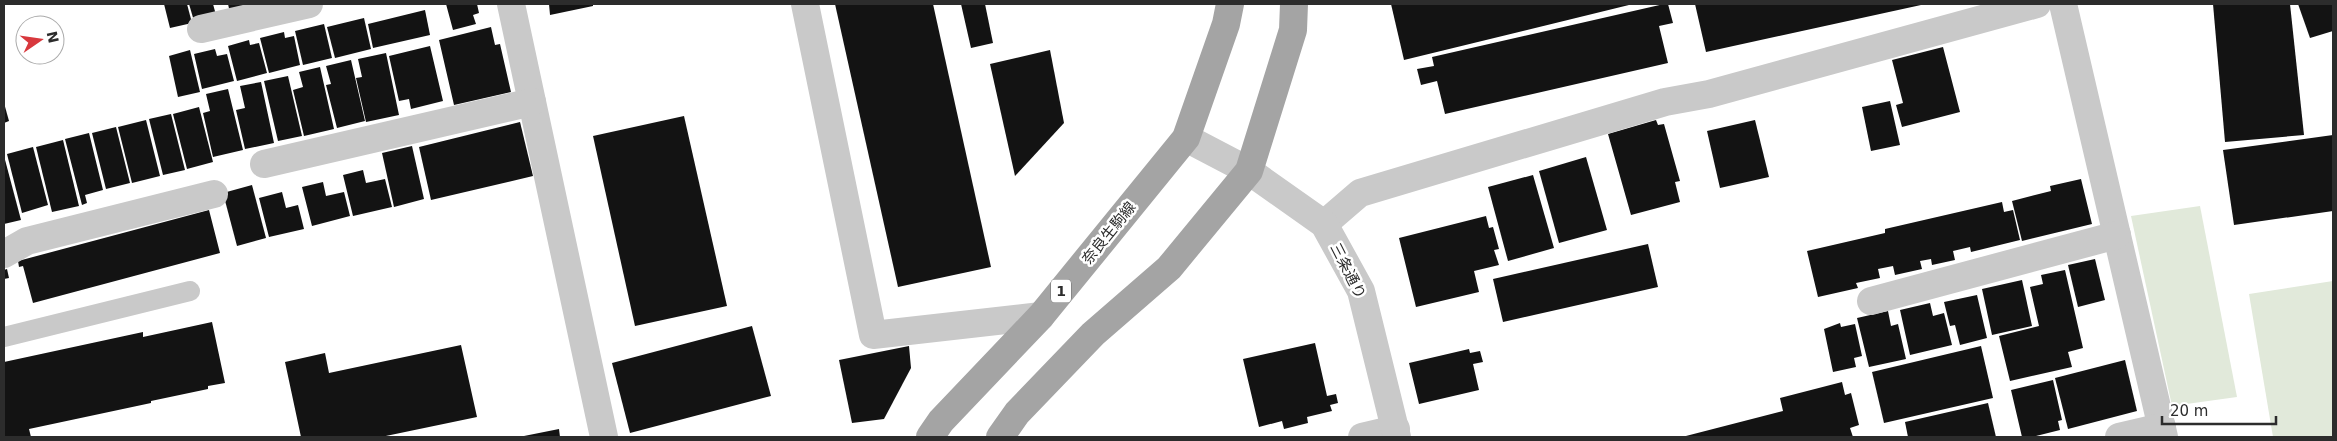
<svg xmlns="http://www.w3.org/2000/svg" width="2337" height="441" font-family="'DejaVu Sans','Noto Sans JP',sans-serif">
<rect width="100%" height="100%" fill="#fff"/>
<g fill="#e1e9da">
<polygon points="2200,206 2237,397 2172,406 2131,216"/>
<polygon points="2333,281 2333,437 2273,437 2249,294"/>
</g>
<g fill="#131313">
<polygon points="164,4 187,4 192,23 170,28"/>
<polygon points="189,4 213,4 216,15 194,21"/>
<polygon points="228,4 244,4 245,9 230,13"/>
<polygon points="446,4 477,4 479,13 473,15 476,24 453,30"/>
<polygon points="549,4 593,4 593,6 550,15"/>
<polygon points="835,4 933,4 991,267 898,287"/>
<polygon points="961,4 985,4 993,43 971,48"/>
<polygon points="1391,4 1633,4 1404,60"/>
<polygon points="1664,4 1668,4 1673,23 1659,26 1668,63 1445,114 1437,81 1421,85 1417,69 1434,66 1432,57"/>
<polygon points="1695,4 1921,4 1921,5 1706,52"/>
<polygon points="2213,4 2290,4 2304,135 2225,142"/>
<polygon points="2298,4 2333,4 2333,31 2310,38"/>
<polygon points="425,10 430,35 373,48 368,24"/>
<polygon points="364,18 371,49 335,58 327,27"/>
<polygon points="324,24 332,58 303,65 295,31"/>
<polygon points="491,27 495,45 500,44 511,92 454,105 439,40"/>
<polygon points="284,32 285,38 294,36 300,65 269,73 260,38"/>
<polygon points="249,40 250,45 259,43 267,73 237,81 228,46"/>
<polygon points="430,46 443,101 411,109 409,99 399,101 389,56"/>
<polygon points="1943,47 1960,112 1902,127 1896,105 1903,103 1892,60"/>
<polygon points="215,49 217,56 227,54 234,81 202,89 194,54"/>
<polygon points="190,50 200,92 178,97 169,56"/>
<polygon points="1050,50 1064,123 1015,176 990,64"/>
<polygon points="386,53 399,115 366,122 356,78 362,77 358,59"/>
<polygon points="351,60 365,121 337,128 326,85 331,84 326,66"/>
<polygon points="320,67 334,129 304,136 293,90 303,87 299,72"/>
<polygon points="288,76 302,136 278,141 264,81"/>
<polygon points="261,82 274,143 245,149 236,110 245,108 240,86"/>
<polygon points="228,89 243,150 213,157 203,113 210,111 206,94"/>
<polygon points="1890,101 1900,145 1871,151 1862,107"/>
<polygon points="4,103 9,121 4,123"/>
<polygon points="199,107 213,162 187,169 173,114"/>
<polygon points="171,114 185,170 163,175 149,119"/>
<polygon points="684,116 727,306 635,326 593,136"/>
<polygon points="146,120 160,176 132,183 118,127"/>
<polygon points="1656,120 1658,125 1664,124 1680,181 1675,182 1680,202 1631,215 1608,134"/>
<polygon points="1755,120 1769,177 1720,188 1707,131"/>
<polygon points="520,122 533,176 431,200 419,147"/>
<polygon points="116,127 130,183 106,189 92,133"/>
<polygon points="89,133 103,190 85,195 87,203 82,205 65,139"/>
<polygon points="2333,135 2333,211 2234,225 2223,150"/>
<polygon points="63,140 79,206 52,212 36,147"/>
<polygon points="412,146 424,199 394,207 382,153"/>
<polygon points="33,147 48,205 22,213 7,154"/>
<polygon points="4,156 21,220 4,224"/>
<polygon points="1586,157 1607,230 1559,243 1539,171"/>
<polygon points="363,170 366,183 385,179 392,207 353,216 343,175"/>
<polygon points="1533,175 1554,248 1508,261 1488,187"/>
<polygon points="2081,179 2092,224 2022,241 2012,201 2051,191 2050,186"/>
<polygon points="323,182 326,196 344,192 350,216 312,226 302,187"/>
<polygon points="252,185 266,238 237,246 223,193"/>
<polygon points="282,192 286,208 298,205 304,229 269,237 259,198"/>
<polygon points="2002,202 2004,212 2013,210 2020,240 1971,252 1970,247 1953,251 1955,260 1932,265 1931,259 1920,261 1922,269 1895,275 1893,266 1878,269 1880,278 1856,283 1858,288 1818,297 1807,251 1885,233 1885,229"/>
<polygon points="209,210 220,253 33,303 23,266 19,267 18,261"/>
<polygon points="1486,216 1489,228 1493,227 1499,249 1494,250 1499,265 1474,271 1479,292 1416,307 1399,238"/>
<polygon points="1648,244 1658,287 1503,322 1493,279"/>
<polygon points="2095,259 2105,300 2078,307 2068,265"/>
<polygon points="7,269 9,278 4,279 4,270"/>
<polygon points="2065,270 2083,348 2068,352 2072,367 2010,381 1999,336 2039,326 2030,287 2043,284 2041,275"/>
<polygon points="2022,280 2032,326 1992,335 1982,289"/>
<polygon points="1977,295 1987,338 1960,345 1955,325 1950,326 1944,302"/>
<polygon points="1930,303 1933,316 1944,313 1952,345 1910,355 1900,310"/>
<polygon points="1888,311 1891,326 1898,324 1906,359 1869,367 1857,318"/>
<polygon points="212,322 225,383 208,386 208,389 151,401 151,403 29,429 31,437 4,437 4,362 143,332 143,337"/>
<polygon points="1840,323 1841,327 1855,324 1862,356 1854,358 1856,367 1833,372 1824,329"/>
<polygon points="752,326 771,396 630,433 612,363"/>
<polygon points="1315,343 1327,396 1336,394 1338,403 1330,405 1332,411 1307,417 1308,423 1284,429 1282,421 1259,427 1243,359"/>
<polygon points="461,345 477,417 381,437 301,437 285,362 325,353 329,373"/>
<polygon points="909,346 911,368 884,419 852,423 839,360"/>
<polygon points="1981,346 1993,398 1884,423 1872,372"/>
<polygon points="1469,349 1470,353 1480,351 1483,362 1473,364 1479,390 1419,404 1409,363"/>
<polygon points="2125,360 2137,411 2068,429 2055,378"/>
<polygon points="2053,380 2062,420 2058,421 2060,430 2032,437 2022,437 2011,390"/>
<polygon points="1842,382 1845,395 1851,393 1859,425 1850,428 1853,437 1682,437 1783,411 1780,398"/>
<polygon points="1988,403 1996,437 1908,437 1905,422"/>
<polygon points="559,429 560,437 524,437 524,436"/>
</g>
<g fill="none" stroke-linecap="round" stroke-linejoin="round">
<polyline stroke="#c9c9c9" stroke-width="20" points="4,337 190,291"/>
<g stroke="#c9c9c9" stroke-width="28">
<polyline points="511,4 604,437"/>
<polyline points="805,4 873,335 1041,316"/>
<polyline points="2063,4 2164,437"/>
<polyline points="201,29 309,4"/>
<polyline points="264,164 532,102"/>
<polyline points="1324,224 1360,193 1665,102 1709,94 2037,4"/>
<polyline points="4,254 27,241 214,194"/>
<polyline points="1871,301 2117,235"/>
<polyline points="1362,437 1396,429"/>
<polyline points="2119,437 2162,427"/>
</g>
<polyline stroke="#c9c9c9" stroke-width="28" points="1186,138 1249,171 1324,224 1361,291 1397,437"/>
<g stroke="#a4a4a4" stroke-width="28">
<polyline points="930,437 941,421 1041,316 1186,138 1226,24 1230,4"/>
<polyline points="1000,437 1017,413 1093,334 1169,268 1249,171 1293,30 1294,4"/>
</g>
</g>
<g text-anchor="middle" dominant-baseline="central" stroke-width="5" stroke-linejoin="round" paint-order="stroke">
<rect fill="#fff" stroke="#6b6b6b" stroke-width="1" x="1051" y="279.5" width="20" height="23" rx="4"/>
<g font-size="14" font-weight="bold" fill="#2c2c2c">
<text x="1061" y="291">1</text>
</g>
<g font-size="15" fill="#2c2c2c" stroke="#fff">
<text transform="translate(1109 233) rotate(-51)">奈良生駒線</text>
<text transform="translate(1348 271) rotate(63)">三条通り</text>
</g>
</g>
<rect width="2337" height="441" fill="none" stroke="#2c2c2c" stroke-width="10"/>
<g transform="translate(40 40) rotate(77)"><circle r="24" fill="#ffffff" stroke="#ababab"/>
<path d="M0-4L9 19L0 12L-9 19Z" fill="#d8383d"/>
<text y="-8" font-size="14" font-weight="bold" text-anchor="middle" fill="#2c2c2c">N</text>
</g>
<path d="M2162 416v8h114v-8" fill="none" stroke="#2c2c2c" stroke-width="2.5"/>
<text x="2170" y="416" font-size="15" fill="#2c2c2c" stroke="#ffffff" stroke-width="4" paint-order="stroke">20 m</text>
</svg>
